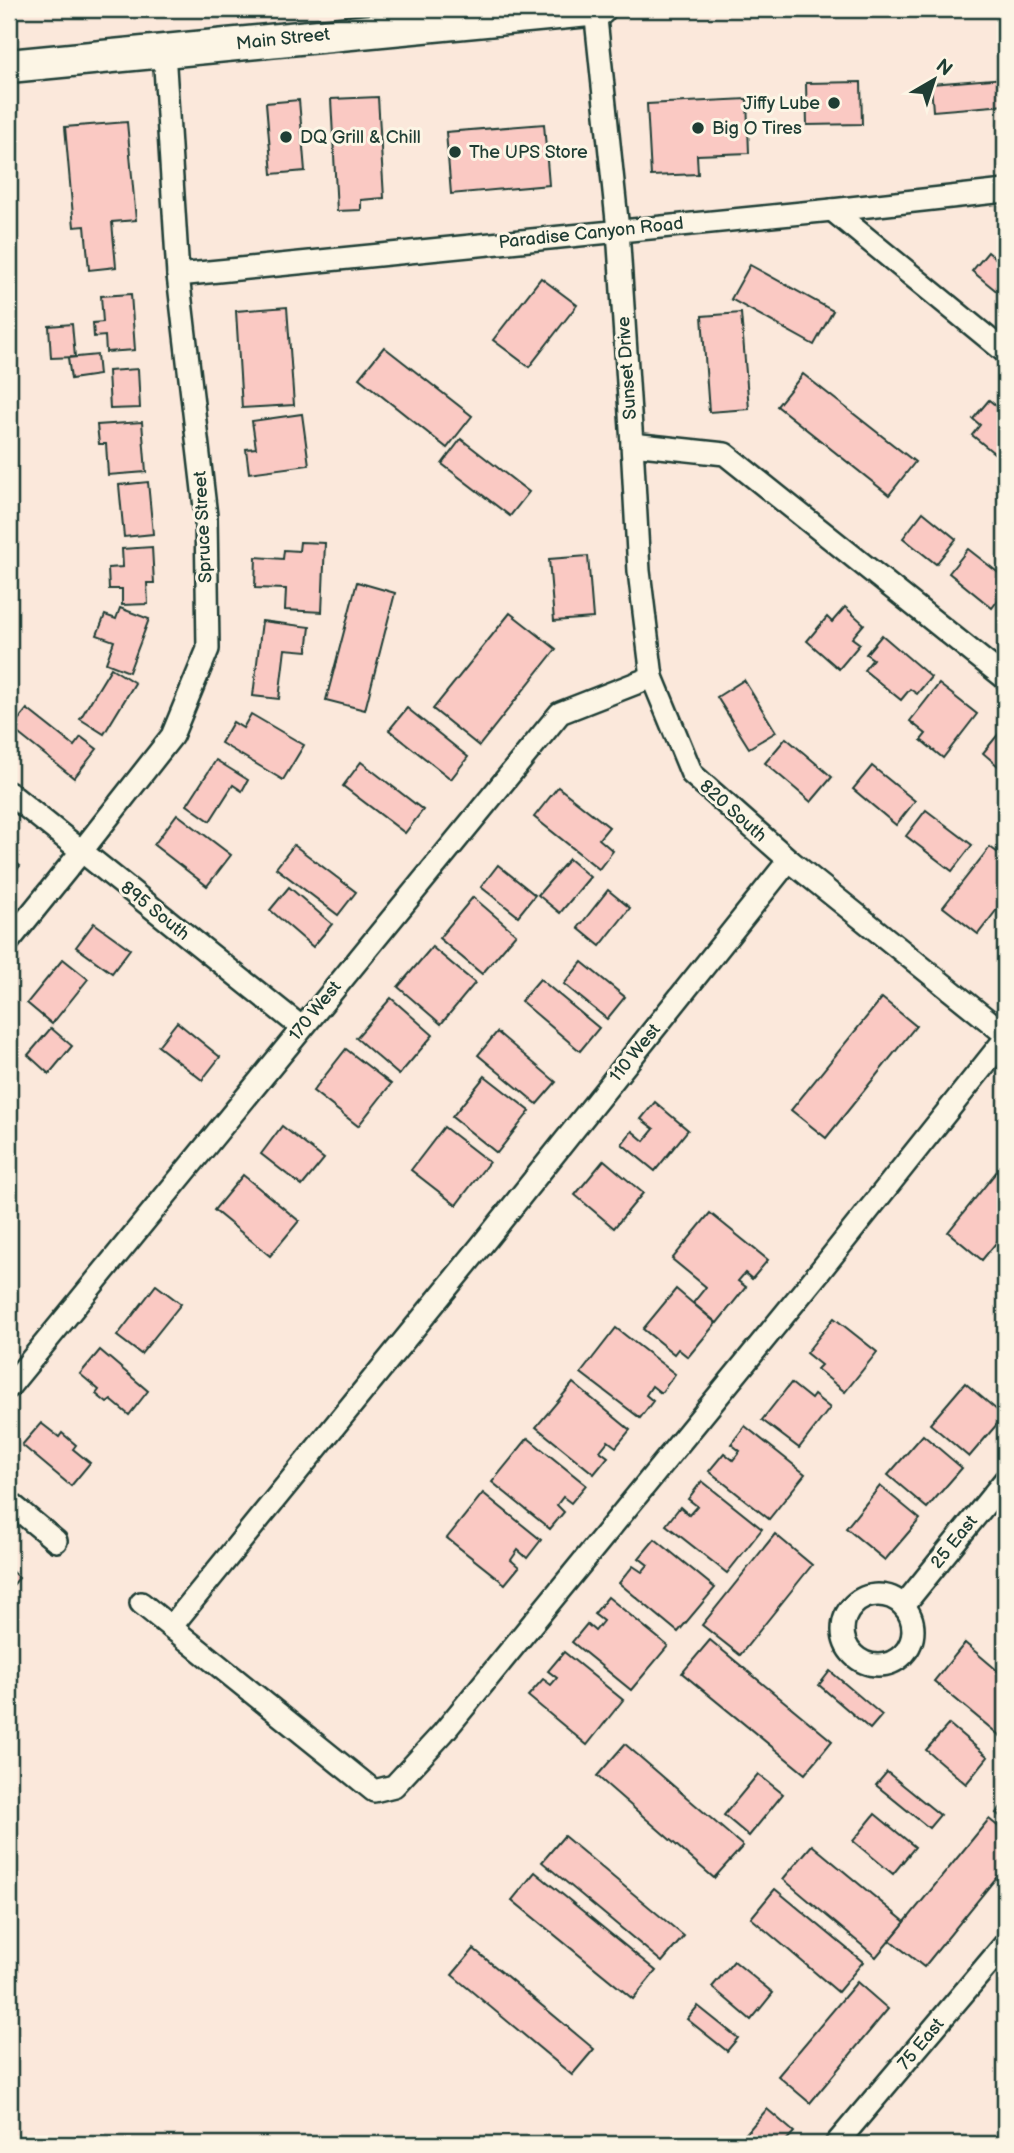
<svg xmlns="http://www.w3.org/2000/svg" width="1014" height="2153" font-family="'Balsamiq Sans',sans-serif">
<rect width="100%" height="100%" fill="#fbe8db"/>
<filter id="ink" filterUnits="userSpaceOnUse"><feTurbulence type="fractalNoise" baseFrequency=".0143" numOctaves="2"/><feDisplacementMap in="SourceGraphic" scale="14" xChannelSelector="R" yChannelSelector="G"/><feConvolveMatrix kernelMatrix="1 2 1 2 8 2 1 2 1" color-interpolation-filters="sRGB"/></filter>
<g filter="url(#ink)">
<g fill="#fac9c3" stroke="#1f3d34" stroke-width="2">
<polygon points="1005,78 1005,105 933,111 931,84"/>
<polygon points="861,82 862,124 807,125 806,83"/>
<polygon points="378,97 384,198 361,200 361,210 337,211 331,99"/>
<polygon points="747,99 749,153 697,155 698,174 651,176 647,104"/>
<polygon points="299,100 305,171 272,174 266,103"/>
<polygon points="127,122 136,220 112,222 116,267 89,270 85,226 74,227 65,127"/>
<polygon points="544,124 549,185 451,194 446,132"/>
<polygon points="988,252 1000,262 1005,255 1005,298 972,271"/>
<polygon points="750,265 833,311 814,345 731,299"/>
<polygon points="541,278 577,305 529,367 493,340"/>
<polygon points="131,294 135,350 106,352 105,336 94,337 93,323 103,322 101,296"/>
<polygon points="287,307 294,405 242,408 236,311"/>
<polygon points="741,313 749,409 709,412 702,316"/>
<polygon points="72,324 75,357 51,358 49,326"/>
<polygon points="384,347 472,416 447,448 359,378"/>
<polygon points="97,355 99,375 71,379 68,358"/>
<polygon points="138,369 140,408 110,409 108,371"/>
<polygon points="803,374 915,462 889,495 777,406"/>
<polygon points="989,400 1005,413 1005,462 972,435 980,425 973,419"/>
<polygon points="302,414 309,465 249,473 246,449 256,448 252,421"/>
<polygon points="142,422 146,472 108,475 106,444 99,444 97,425"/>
<polygon points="461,439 529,492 510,516 442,464"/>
<polygon points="148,482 153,534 124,537 119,485"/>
<polygon points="923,512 956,539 936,564 903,538"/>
<polygon points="300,542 325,543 322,612 285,610 286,589 255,588 256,557 283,559 284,550 299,551"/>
<polygon points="152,547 154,583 147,583 148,604 122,605 122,589 109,589 108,568 123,567 122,549"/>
<polygon points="968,549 1005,578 1005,591 992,608 949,573"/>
<polygon points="588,556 593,618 554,621 549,559"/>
<polygon points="357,582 395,593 365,710 326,700"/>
<polygon points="845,607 864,624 852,638 860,644 839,669 807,641 827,617 832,622"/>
<polygon points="120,608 149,619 129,672 106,663 114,641 97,635 105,615 116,619"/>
<polygon points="510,613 556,649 479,746 433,709"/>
<polygon points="262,621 310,627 307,651 285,649 279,699 253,696"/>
<polygon points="882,635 931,677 917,694 910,689 901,700 864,670 873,659 866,654"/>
<polygon points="111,668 135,683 104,734 80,719"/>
<polygon points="744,680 776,732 749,748 717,697"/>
<polygon points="939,684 977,714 943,758 921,740 926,734 910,721"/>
<polygon points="407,708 468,757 451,779 389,730"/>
<polygon points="27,709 74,746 81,737 97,749 74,778 15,731 18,728 14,725"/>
<polygon points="251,714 304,745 283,780 221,743 233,722 243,728"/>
<polygon points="1000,732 1005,737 1005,772 983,753"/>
<polygon points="786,738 832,777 811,802 765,763"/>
<polygon points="216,760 248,780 242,791 233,785 210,821 187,805"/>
<polygon points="361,762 423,810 405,833 343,786"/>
<polygon points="872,766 915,801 896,825 853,789"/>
<polygon points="558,787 609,827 599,839 613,851 599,869 534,817"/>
<polygon points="926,810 972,845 952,871 906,836"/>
<polygon points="177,814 231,855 207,886 154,845"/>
<polygon points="294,845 356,892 338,915 276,868"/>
<polygon points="990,847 1005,858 1005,899 978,934 943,907"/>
<polygon points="9,857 20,866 9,879"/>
<polygon points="569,859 590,877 560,913 538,895"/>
<polygon points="498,865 535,895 518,916 481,887"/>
<polygon points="289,887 332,924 313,947 270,910"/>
<polygon points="608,890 630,908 600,946 578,928"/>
<polygon points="473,897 516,934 482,974 439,938"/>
<polygon points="94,923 130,949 112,973 76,947"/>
<polygon points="432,947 475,983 441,1024 398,987"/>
<polygon points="63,959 88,979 52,1024 27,1003"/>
<polygon points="582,962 625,997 607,1019 564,984"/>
<polygon points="540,979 599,1028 580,1051 521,1001"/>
<polygon points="391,998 433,1035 399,1075 356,1038"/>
<polygon points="882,998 916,1026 826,1138 791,1110"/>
<polygon points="177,1022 220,1057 202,1080 158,1046"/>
<polygon points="51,1028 72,1046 49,1074 28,1055"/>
<polygon points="497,1032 556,1082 537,1104 478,1055"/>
<polygon points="346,1049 391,1084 358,1126 313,1091"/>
<polygon points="485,1076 530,1111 497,1153 452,1117"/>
<polygon points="655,1102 688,1130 655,1171 622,1144 632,1131 644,1141 654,1129 641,1119"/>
<polygon points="282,1126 324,1159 302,1186 261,1154"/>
<polygon points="444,1127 489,1162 456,1205 411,1170"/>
<polygon points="604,1160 643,1193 614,1228 575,1195"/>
<polygon points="1005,1161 1005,1232 982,1260 948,1232"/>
<polygon points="243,1175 299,1221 270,1256 214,1210"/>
<polygon points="710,1213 768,1260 752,1279 745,1273 738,1281 746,1287 717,1323 693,1303 706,1287 672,1259"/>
<polygon points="156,1285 181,1304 141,1354 117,1336"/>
<polygon points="676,1289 716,1323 688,1357 678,1349 674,1354 643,1329"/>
<polygon points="834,1318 877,1352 845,1392 817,1369 821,1365 806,1353"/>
<polygon points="616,1328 675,1374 661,1393 652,1386 646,1395 653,1401 640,1418 581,1373"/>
<polygon points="100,1350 148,1391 129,1415 111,1400 107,1403 96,1394 99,1390 80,1374"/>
<polygon points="573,1383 630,1430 616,1447 608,1441 600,1451 608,1457 594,1474 536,1427"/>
<polygon points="791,1383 811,1399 814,1395 830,1408 799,1448 762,1420"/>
<polygon points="965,1383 1004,1416 969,1457 930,1424"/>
<polygon points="41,1423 59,1437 62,1433 76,1445 73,1449 90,1463 71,1486 22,1445"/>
<polygon points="745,1426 805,1474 769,1519 709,1471 724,1453 733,1460 740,1451 731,1444"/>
<polygon points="923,1435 962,1468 927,1508 888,1475"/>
<polygon points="528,1438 586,1485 571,1503 563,1497 557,1505 564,1512 550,1529 492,1482"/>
<polygon points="702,1481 762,1529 727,1573 666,1525 680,1507 689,1515 697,1506 688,1499"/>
<polygon points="880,1486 920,1519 885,1560 846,1528"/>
<polygon points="483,1493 541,1540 527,1558 518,1550 511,1560 519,1567 505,1584 447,1538"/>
<polygon points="775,1534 812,1565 740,1655 702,1625"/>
<polygon points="655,1539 715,1588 678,1632 619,1583 633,1566 642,1572 648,1565 639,1558"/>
<polygon points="9,1569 19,1578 9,1590"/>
<polygon points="608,1597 668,1646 631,1690 572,1642 587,1624 595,1631 603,1621 594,1614"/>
<polygon points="710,1640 832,1741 805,1774 682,1673"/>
<polygon points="965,1643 1005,1677 1005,1740 934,1681"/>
<polygon points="564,1652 623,1700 587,1745 528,1696 543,1679 551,1685 557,1678 548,1671"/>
<polygon points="830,1671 882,1715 870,1729 819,1685"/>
<polygon points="949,1724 988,1757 966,1784 926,1750"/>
<polygon points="625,1744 743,1846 714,1878 597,1776"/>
<polygon points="887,1772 940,1815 929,1828 876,1785"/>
<polygon points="758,1774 783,1794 749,1836 724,1815"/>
<polygon points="1005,1802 1005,1820 996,1813"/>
<polygon points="875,1814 915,1847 893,1874 853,1841"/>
<polygon points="989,1819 1005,1832 1005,1867 924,1967 890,1940"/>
<polygon points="564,1836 684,1936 662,1962 542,1862"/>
<polygon points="812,1845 905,1922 876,1957 783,1879"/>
<polygon points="535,1872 656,1971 633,1999 512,1900"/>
<polygon points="775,1889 863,1962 838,1992 751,1918"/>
<polygon points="474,1949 594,2049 572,2075 452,1975"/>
<polygon points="734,1961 773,1993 751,2020 712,1987"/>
<polygon points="857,1982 888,2009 810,2103 778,2076"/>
<polygon points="698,2006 738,2038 727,2051 687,2019"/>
<polygon points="767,2109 794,2132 783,2144 737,2144"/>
</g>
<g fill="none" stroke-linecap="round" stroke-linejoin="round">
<defs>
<g id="minor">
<polyline points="595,9 618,230 632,444 725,454 1005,678"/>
<polyline points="832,210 1005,352"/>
<polyline points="178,275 832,210 1005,191"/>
<polyline points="632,444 639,571 652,677 692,774 789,860 1005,1034"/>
<polyline points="9,793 301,1027"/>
<polyline points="9,941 81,852 172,736 208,649 206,516 178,275 164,51"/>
<polyline points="9,1387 560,713 652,677"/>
<polyline points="9,1502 56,1541"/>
<circle cx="878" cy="1630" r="35"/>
<polyline points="141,1603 374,1791 394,1786 443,1733 820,1271 1005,1039"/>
<polyline points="904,1605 1005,1480"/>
<polyline points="171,1627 481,1246 789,860"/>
<polyline points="836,2144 1005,1944"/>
</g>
<polyline id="primary" points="9,66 599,9"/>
</defs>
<use href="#minor" stroke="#1f3d34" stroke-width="26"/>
<use href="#primary" stroke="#1f3d34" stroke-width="37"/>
<use href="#minor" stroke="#fcf5e5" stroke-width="21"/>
<use href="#primary" stroke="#fcf5e5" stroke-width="32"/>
</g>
</g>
<g fill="#1f3d34" stroke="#fcf5e5" stroke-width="2.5">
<circle cx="834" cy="103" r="7"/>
<circle cx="698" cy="128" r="7"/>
<circle cx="286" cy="137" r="7"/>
<circle cx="455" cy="152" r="7"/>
</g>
<g text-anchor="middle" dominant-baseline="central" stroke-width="6" stroke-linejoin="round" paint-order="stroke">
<g font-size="18" fill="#1f3d34" stroke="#fcf5e5">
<text transform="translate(283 39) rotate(-6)">Main Street</text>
<text transform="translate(591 233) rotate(-6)">Paradise Canyon Road</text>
<text transform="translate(627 368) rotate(-94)">Sunset Drive</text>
<text transform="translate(203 527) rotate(-93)">Spruce Street</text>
<text transform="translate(733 811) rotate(42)">820 South</text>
<text transform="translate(155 911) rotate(39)">895 South</text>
<text transform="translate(315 1011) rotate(-51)">170 West</text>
<text transform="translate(635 1053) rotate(-51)">110 West</text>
<text transform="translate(954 1542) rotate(-51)">25 East</text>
<text transform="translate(921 2044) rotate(-50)">75 East</text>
</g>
<g font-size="18" fill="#1f3d34" stroke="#fcf5e5" text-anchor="start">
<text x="820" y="103" text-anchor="end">Jiffy Lube</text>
<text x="712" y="128">Big O Tires</text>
<text x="300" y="137">DQ Grill &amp; Chill</text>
<text x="469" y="152">The UPS Store</text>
</g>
</g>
<rect width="1014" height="2153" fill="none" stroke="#fcf5e5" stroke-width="35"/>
<rect x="18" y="18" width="979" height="2118" fill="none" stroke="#1f3d34" stroke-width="2.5" filter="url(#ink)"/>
<g transform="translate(934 80) rotate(39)" stroke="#fcf5e5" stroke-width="5" paint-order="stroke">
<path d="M0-5L12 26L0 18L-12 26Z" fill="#1f3d34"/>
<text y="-10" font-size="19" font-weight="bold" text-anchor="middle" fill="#1f3d34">N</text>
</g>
</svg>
